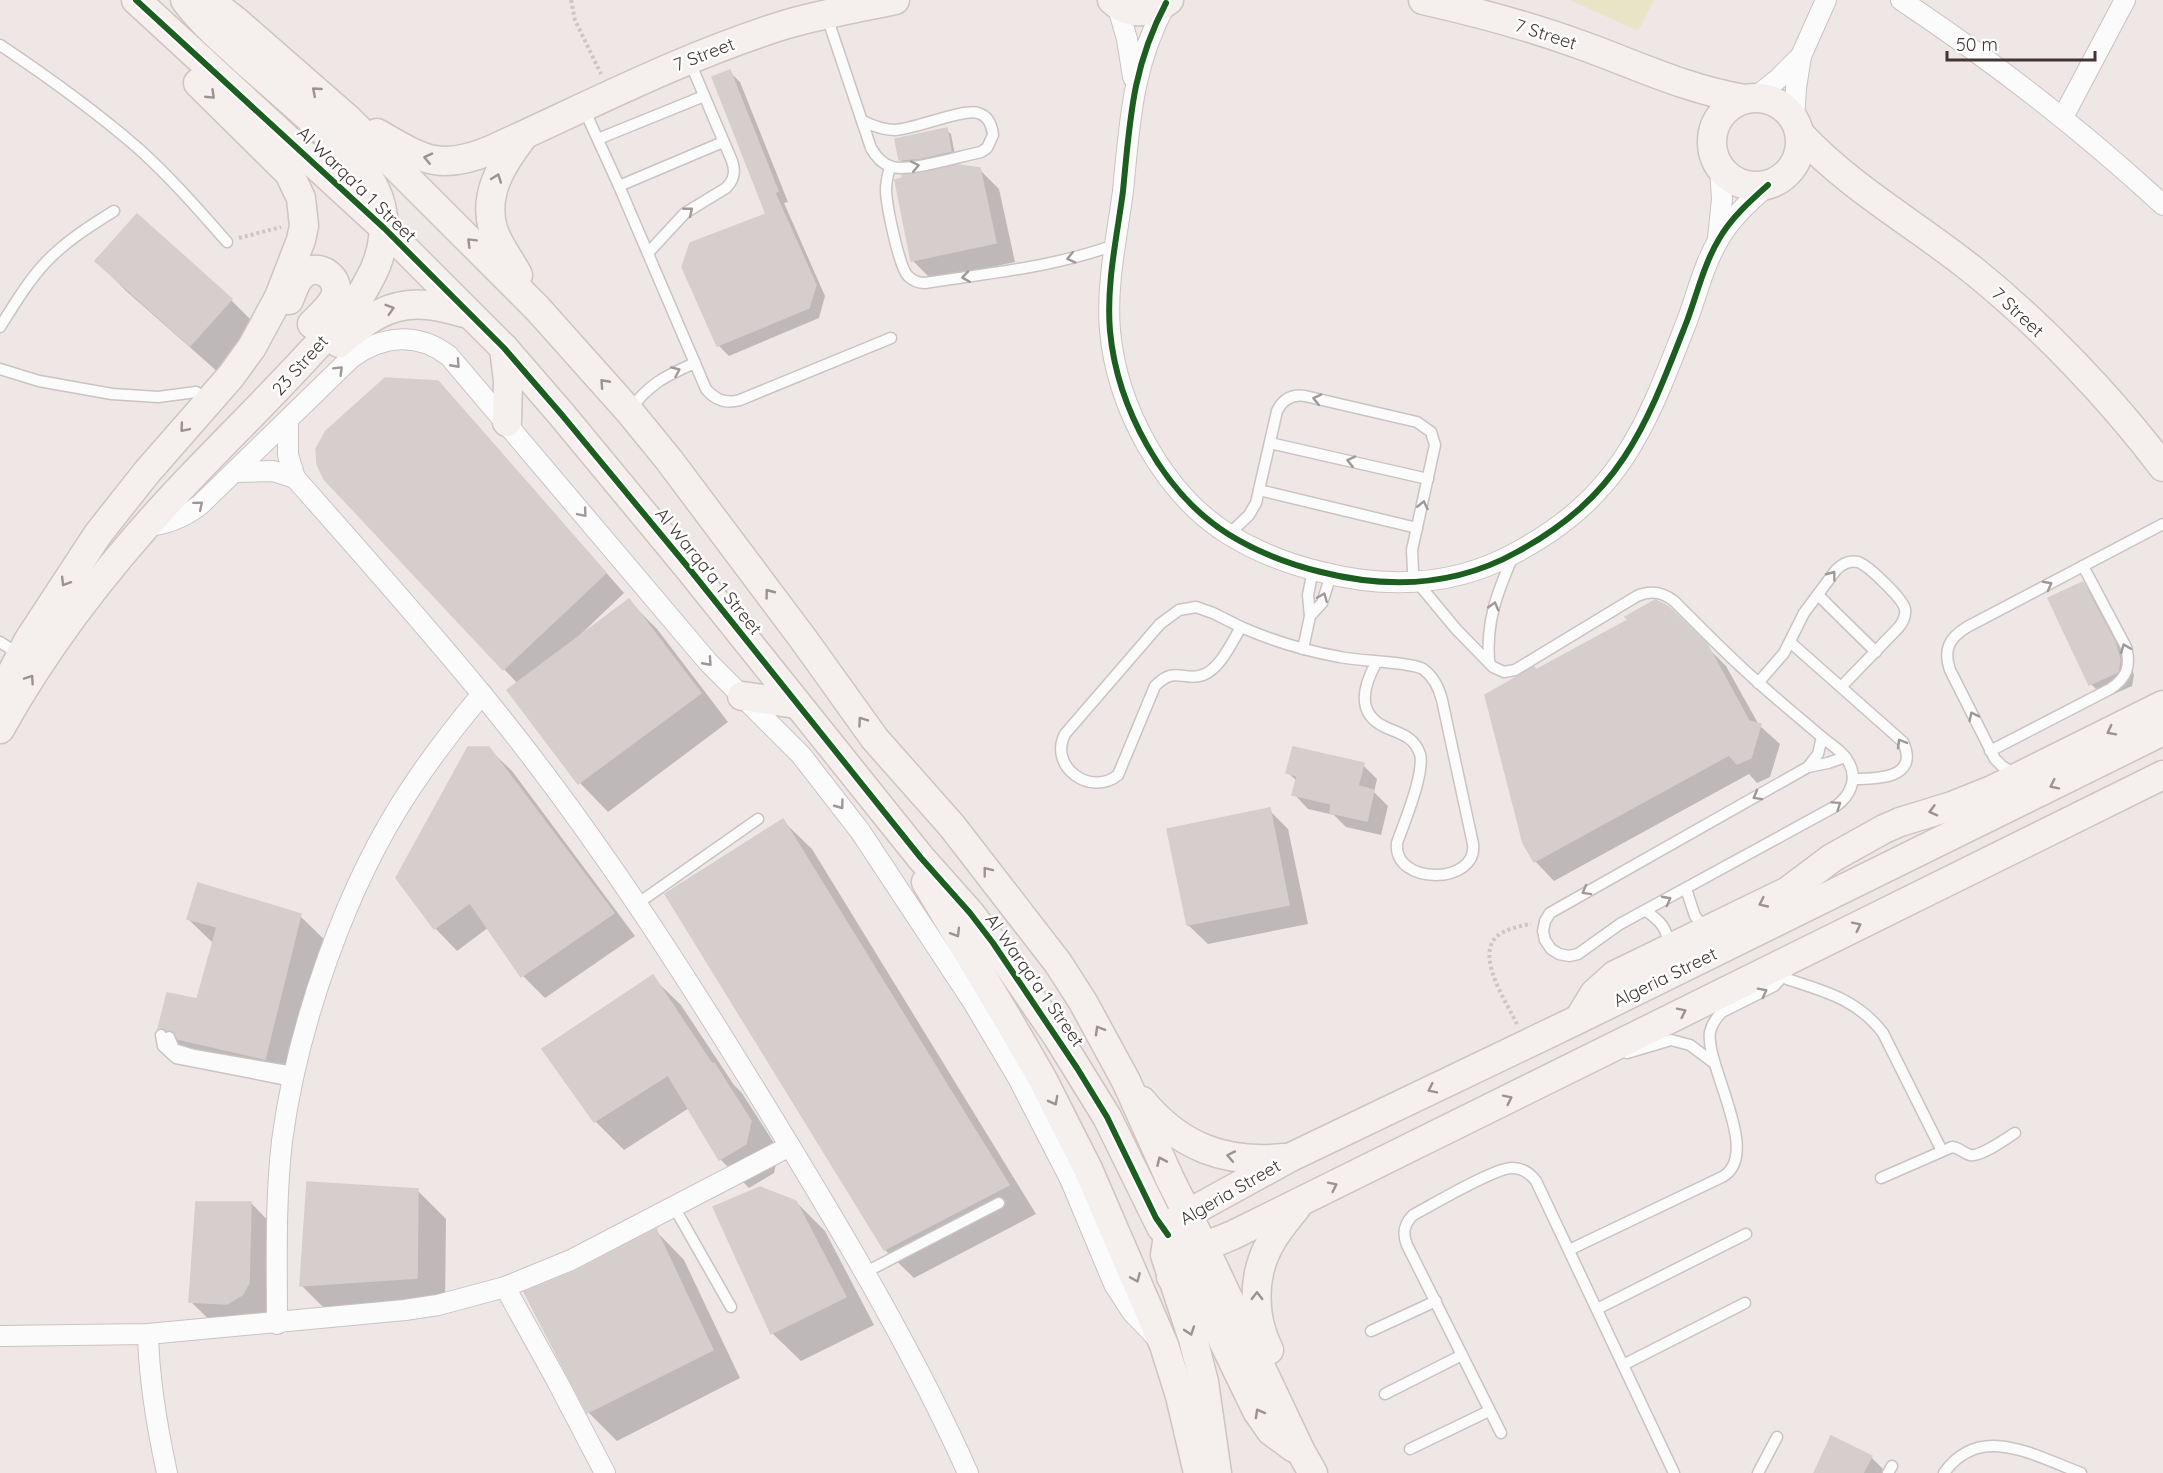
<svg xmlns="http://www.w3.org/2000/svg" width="2163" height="1473" font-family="Quicksand,sans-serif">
<rect width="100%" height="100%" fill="#eee7e6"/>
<polygon fill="#e9e4c6" points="1570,0 1654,0 1638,31"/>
<g fill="#0003">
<polygon points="730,72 740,82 788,202 784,203 825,296 819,318 729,356 718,345 768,215"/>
<polygon points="946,130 951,134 955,155 905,164 900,160"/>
<polygon points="980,170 999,189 1015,262 932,280 913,261"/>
<polygon points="137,216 231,300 260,329 219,373 125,290 97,261"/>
<polygon points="437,383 457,402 624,593 580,635 582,636 629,601 657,629 728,722 608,812 580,783 509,691 518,684 326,478"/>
<polygon points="2083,584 2097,598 2129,658 2134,675 2132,686 2105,698 2091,684"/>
<polygon points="1668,608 1726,666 1759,725 1780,744 1770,777 1757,783 1749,774 1554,881 1535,861 1524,842 1537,672"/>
<polygon points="489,749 512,771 635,936 545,998 523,976 489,927 457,951 435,928"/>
<polygon points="1363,765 1377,779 1374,792 1388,806 1381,835 1346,827 1334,815 1308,809 1294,794 1297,781 1288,773"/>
<polygon points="1269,810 1288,829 1308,924 1208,944 1188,925"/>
<polygon points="783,821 812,849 1036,1214 914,1278 885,1250 667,894"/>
<polygon points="300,916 329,944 294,1087 208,1067 188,1057 159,1028 199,1001 214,944 188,919"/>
<polygon points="652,977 681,1005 734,1085 742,1093 779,1151 774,1173 749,1188 720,1159 689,1108 624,1150 595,1121"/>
<polygon points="417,1190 446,1219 445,1307 330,1314 302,1286"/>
<polygon points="796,1202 825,1231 874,1325 801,1361 772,1333"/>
<polygon points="251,1203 279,1232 277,1313 220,1330 191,1302"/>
<polygon points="656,1231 684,1260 740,1378 617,1441 588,1412"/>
<polygon points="1871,1457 1885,1471 1884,1473 1815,1473"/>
</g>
<g fill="#d6cecd" stroke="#d6cdcc" stroke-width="1.5">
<polygon points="730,70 778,191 775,193 816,285 809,308 717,346 682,267 690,243 766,214 712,77"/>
<polygon points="947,128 951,151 921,158 899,160 895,139"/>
<polygon points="958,165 980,168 996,243 911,261 895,180 902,178 902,175"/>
<polygon points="137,214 232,299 190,346 95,261"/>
<polygon points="385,378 438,381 606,573 503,670 324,479 317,464 316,449 326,431"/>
<polygon points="2083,582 2115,642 2120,660 2118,672 2089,685 2048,598"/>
<polygon points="629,599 701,693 578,784 507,690"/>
<polygon points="1655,600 1669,607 1707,644 1749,721 1761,724 1751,758 1737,764 1729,755 1534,862 1523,843 1485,695 1534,667 1536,670 1628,620 1625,617"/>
<polygon points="468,747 489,747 614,913 521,977 470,903 434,929 396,878"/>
<polygon points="1293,747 1364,763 1358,786 1374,790 1367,821 1330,813 1331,804 1292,795 1297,776 1286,773"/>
<polygon points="1270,808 1289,905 1187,925 1167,829"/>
<polygon points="783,819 1009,1185 884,1250 665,894"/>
<polygon points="198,883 301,914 265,1059 178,1039 173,1031 158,1029 167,993 197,999 217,927 187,919"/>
<polygon points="653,975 712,1064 714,1063 751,1121 746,1144 719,1160 668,1075 594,1122 542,1049"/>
<polygon points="307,1182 418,1189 417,1278 300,1286"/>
<polygon points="760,1187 796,1201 846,1297 771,1334 713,1207"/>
<polygon points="196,1202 251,1202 249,1283 242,1295 227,1304 189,1302"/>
<polygon points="656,1229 713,1350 587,1413 524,1292 576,1271"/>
<polygon points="1831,1436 1872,1456 1863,1473 1814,1473"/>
</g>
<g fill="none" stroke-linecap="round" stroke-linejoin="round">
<defs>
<g id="lane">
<path d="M826 14 871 148C876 157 882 164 892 167 909 172 961 156 981 152L987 148 993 135C992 126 989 116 978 113 964 108 915 129 895 130 883 130 873 126 863 121"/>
<path d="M0 45C48 77 95 111 139 149 171 178 199 210 227 242"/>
<path d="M583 107 619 186 706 389C715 400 726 404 740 400L891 338"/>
<polyline points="598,139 704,96"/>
<path d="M890 166C888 174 886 182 886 189 886 204 899 267 908 276 913 281 918 283 925 283 989 273 1056 267 1117 244"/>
<polyline points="619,186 723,142"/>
<path d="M648 253 685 213 726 188C734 180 736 172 732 161L689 60"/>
<path d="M0 327C14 305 28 281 46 262 66 241 90 226 114 211"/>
<polyline points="0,369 39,381 112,394 158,397 196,392 208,400"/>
<path d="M629 411C649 384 665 376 695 363"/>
<polyline points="1270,443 1428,479"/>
<polyline points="1259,490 1417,528"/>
<path d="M1229 534 1249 515 1256 503 1277 411C1283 399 1292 394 1305 396L1417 422 1431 432 1435 445 1412 550 1413 571 1417 582 1456 629 1493 667 1504 672 1515 670 1637 596C1651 590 1662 592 1674 601 1702 629 1730 658 1760 684 1780 702 1802 720 1823 738 1831 745 1844 752 1849 763 1858 779 1850 796 1836 806L1620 924 1578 954 1569 956 1559 954 1551 949 1545 940 1543 931 1545 921 1550 913 1808 767 1818 754 1822 737"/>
<polyline points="1818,595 1876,652"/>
<path d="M1196 607 1213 613 1241 627C1232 642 1220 669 1203 675 1183 682 1176 665 1155 686L1118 775C1091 797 1048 767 1065 734L1160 624 1179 610Z"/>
<polyline points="1310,616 1322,603 1331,575"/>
<path d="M1241 627C1273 641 1306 651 1340 657 1358 661 1410 662 1423 669 1434 677 1439 688 1442 700L1473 844C1478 885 1393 886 1397 843 1404 823 1425 773 1420 754 1414 736 1400 734 1385 727 1355 713 1364 685 1376 663"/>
<polyline points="0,642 20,655"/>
<path d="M1790 642 1903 742C1920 779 1876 779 1853 779"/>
<polyline points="1303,649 1310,616 1308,595 1313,570"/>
<path d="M1489 662C1486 621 1497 593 1513 556"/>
<path d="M1758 683 1784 653 1804 613 1836 570C1842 564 1849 560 1858 562 1868 565 1903 599 1905 609 1906 616 1903 622 1899 627L1842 686"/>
<path d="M1990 751 2110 689C2127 678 2131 666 2126 647L2083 566"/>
<polyline points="1808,767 1828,763 1845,757"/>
<path d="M2017 775 2002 766 1995 759 1950 670C1943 650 1949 638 1967 627L2163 524"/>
<polyline points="1686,889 1695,916 1706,930"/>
<polyline points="637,904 758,819"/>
<path d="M1646 911C1659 920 1669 929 1668 947"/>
<path d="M1784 978C1823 991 1856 998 1883 1033L1942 1151"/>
<polyline points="161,1035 163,1046 176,1058 293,1081"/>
<polyline points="169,1037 174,1049 194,1055 294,1072"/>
<polyline points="1627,1053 1671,1040 1690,1045 1714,1063"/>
<path d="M1881 1178 1952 1147C1960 1148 1963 1153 1970 1155 1981 1157 2005 1139 2015 1133"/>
<polyline points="674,1207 731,1307"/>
<path d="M1569 1250 1722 1177C1763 1155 1705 1066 1710 1032 1712 1023 1716 1018 1722 1012L1774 986 1789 970"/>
<polyline points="864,1273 999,1203"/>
<polyline points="1597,1309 1746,1234"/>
<polyline points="1371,1331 1436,1301"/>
<polyline points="1623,1365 1745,1303"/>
<polyline points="1385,1394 1462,1355"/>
<path d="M1501 1433 1407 1245C1402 1233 1404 1224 1413 1215 1432 1205 1494 1168 1512 1168 1522 1168 1530 1173 1536 1181L1674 1473"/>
<polyline points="1410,1449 1489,1411"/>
<polyline points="1758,1473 1777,1437"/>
<polyline points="1888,1473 1892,1466"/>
<path d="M1944 1473C1980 1422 2035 1456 2081 1473"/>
</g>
<g id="street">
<path d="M1901 0C1994 62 2081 129 2163 205"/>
<path d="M1166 3C1132 67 1130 120 1123 191 1117 237 1106 284 1110 331 1117 407 1163 493 1228 534 1257 552 1288 564 1321 572 1388 589 1456 586 1517 552 1622 495 1646 426 1687 321 1697 294 1704 264 1719 239 1731 218 1750 201 1768 185"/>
<polyline points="1117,4 1127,39 1133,77"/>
<polyline points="1754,98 1778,79 1801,56 1826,0"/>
<polyline points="2063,117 2125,0"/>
<polyline points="1794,120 1796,88 1801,56"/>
<polyline points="1718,238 1722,199 1720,169"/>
<path d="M288 421V455L295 478C358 549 421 620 481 693 597 834 694 988 788 1143 853 1250 917 1359 968 1473"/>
<polyline points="235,472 273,471 295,478"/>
<path d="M145 526C166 525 183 518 200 505L351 358C383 335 418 332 449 356L708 662 801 755 860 831 973 1002 1018 1078 1070 1179 1114 1284 1132 1312 1156 1337"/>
<polyline points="505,1287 557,1381 605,1473"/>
<path d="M277 1324C277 1263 275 1202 282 1141 297 1027 346 885 411 788 433 755 457 724 482 694"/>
<path d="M148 1334C149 1382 157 1427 167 1473"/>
<polyline points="0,1336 148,1334 405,1310 438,1305 505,1287 571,1260 790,1146"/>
</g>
<g id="secondary">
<path d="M136 0 384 228 504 348 562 415 687 566 921 858 970 913 993 943 1057 1036 1107 1117 1161 1227C1186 1257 1205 1247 1235 1234L2163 775"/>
<polyline points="209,0 237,22 348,119 537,308 629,411 669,460 804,640 875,739 952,826 1058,963 1083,1002 1126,1081 1170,1179 1204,1247 1301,1452 1313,1473"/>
<path d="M1112 0C1129 16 1152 14 1169 0"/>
<path d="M1423 0C1476 12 1529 26 1581 45 1637 65 1685 89 1745 99"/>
<circle cx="1756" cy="142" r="44"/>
<path d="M377 133C422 159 439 172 491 150 588 106 682 57 784 25 821 14 858 8 895 0"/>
<path d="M1800 134C1850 188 1917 225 1974 271 2042 326 2111 398 2163 467"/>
<path d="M518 275C510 260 498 245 493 229 483 194 502 164 522 138"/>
<path d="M289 300C293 291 295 281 302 275 319 260 344 280 334 299 329 308 319 317 312 324"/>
<path d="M339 343C366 320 390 301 427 305 441 306 455 311 469 314"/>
<polyline points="504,348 508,381 507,422"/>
<polyline points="0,696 28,641 98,534 147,472 231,376 252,347 279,297 301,240 304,226 301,198 289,173 198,83"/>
<polyline points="742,696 796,704"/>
<path d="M0 729C52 635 118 553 192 476 233 433 275 392 314 349 334 328 355 308 368 282 385 253 390 218 374 187 361 161 337 143 316 124 293 103 269 82 245 61 224 41 202 23 185 0"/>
<polyline points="926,882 1009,1021 1042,1078 1088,1169 1164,1345 1180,1396 1198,1473"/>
<polyline points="1580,1017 1594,994 1615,975 1788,891 1832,858 1884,829 1900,822 1952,806 1992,790 2163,705"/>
<path d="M1142 1101C1180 1147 1225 1164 1284 1158"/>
<polyline points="1171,1277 1177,1271 1186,1271 1190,1273 1257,1411 1271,1431 1294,1448"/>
<path d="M1269 1350C1252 1317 1252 1274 1271 1242 1278 1230 1287 1219 1296 1208"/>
<polyline points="1217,1473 1204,1382 1193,1339 1165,1255 1168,1235 1178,1219 1289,1158 1579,1019 2163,731"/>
</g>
</defs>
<use href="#lane" stroke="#cac3c2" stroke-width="13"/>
<use href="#street" stroke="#cac3c2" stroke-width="22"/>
<use href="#secondary" stroke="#d0c3c0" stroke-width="31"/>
<g stroke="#ccc6c5" stroke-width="4" stroke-dasharray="3 3" stroke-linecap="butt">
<polyline points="571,0 575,20 601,74"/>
<polyline points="239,238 281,227"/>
<path d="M1517 1024C1507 1003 1476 958 1496 937 1505 929 1520 926 1531 924"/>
</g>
<use href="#lane" stroke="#fcfbfb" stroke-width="10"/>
<use href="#street" stroke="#fcfbfb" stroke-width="20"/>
<use href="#secondary" stroke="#f5efed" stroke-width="28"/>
<defs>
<g id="cycleway">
<polyline points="136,0 384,228 504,348 562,415 687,566 921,858 970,913 993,943 1077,1068 1107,1117 1156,1218 1168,1235"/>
<path d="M1166 3C1132 67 1130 120 1123 191 1117 237 1106 284 1110 331 1117 407 1163 493 1228 534 1257 552 1288 564 1321 572 1388 589 1456 586 1517 552 1622 495 1646 426 1687 321 1697 294 1704 264 1719 239 1731 218 1750 201 1768 185"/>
</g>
</defs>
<use href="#cycleway" stroke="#fff" stroke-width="10"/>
<use href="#cycleway" stroke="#1b5e20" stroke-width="6"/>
</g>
<defs><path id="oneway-chevron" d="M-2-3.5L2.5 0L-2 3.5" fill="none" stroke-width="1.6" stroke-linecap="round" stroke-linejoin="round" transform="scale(1.5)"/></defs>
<g stroke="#9c9290">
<use href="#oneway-chevron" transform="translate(316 91) rotate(-139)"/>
<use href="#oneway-chevron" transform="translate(211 95) rotate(44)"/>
<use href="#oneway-chevron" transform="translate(428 158) rotate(-167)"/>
<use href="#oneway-chevron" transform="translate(497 178) rotate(-70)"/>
<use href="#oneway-chevron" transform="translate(471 242) rotate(-135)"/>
<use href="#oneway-chevron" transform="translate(390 309) rotate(-17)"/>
<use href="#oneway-chevron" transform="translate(604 383) rotate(-132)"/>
<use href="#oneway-chevron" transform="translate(184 428) rotate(130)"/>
<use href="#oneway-chevron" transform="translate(65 582) rotate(122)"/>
<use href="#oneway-chevron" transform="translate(769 593) rotate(-127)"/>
<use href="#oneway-chevron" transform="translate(30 679) rotate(-56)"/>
<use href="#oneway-chevron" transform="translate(862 721) rotate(-125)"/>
<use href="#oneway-chevron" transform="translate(2111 731) rotate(153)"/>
<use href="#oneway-chevron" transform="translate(2054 785) rotate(154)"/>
<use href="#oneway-chevron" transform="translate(1933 811) rotate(165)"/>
<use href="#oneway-chevron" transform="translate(987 871) rotate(-128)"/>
<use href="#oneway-chevron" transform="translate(1763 903) rotate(155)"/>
<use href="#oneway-chevron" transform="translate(1857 926) rotate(-26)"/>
<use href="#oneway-chevron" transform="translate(956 933) rotate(59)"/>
<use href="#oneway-chevron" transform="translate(1682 1012) rotate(-26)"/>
<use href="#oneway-chevron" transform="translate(1099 1030) rotate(-120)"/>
<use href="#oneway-chevron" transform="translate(1432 1089) rotate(154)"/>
<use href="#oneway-chevron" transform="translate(1508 1099) rotate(-26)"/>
<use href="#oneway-chevron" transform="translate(1054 1101) rotate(62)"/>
<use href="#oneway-chevron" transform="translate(1231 1156) rotate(-169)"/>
<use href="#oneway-chevron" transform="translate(1161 1161) rotate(-114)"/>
<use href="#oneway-chevron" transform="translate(1333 1186) rotate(-26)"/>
<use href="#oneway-chevron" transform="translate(1136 1278) rotate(67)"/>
<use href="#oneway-chevron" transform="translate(1257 1296) rotate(-90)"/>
<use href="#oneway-chevron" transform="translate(1190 1331) rotate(71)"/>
<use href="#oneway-chevron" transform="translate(1259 1413) rotate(-119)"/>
</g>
<g stroke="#9f9897">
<use href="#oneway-chevron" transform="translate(915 166) rotate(-12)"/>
<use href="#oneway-chevron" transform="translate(689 211) rotate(-39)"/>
<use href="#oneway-chevron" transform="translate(1071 258) rotate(167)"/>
<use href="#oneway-chevron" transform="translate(966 277) rotate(171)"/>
<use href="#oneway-chevron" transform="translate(456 364) rotate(48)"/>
<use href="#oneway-chevron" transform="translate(339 370) rotate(-45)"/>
<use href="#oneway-chevron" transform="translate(676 371) rotate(-24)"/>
<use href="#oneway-chevron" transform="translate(1317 399) rotate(-167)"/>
<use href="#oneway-chevron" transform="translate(1351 461) rotate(-167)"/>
<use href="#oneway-chevron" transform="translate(199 505) rotate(-40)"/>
<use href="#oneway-chevron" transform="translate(1423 505) rotate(-77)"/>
<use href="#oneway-chevron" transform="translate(583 513) rotate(50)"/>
<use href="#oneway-chevron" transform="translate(1832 575) rotate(-53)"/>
<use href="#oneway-chevron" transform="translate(2048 585) rotate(-28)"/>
<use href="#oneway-chevron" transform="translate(1323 597) rotate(-68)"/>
<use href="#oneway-chevron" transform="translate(1494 606) rotate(-75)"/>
<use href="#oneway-chevron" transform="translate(2125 648) rotate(-112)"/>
<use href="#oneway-chevron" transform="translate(708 662) rotate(48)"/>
<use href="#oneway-chevron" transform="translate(1973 716) rotate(-116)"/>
<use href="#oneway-chevron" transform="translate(1901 743) rotate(-120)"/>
<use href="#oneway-chevron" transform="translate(1757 796) rotate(151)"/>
<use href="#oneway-chevron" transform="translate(840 805) rotate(53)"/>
<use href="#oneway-chevron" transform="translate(1837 805) rotate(-35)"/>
<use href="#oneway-chevron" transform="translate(1586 891) rotate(151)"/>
<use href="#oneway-chevron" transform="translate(1667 900) rotate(-28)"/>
<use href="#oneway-chevron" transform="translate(1763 992) rotate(-27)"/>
</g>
<g text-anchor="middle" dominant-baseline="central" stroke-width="5" stroke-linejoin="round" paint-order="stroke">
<g font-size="18" fill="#423533" stroke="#fff">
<text transform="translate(1546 34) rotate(18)">7 Street</text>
<text transform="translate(704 54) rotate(-21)">7 Street</text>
<text transform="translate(357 184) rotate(44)">Al Warqa'a 1 Street</text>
<text transform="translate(2018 312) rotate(43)">7 Street</text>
<text transform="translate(300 365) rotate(-48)">23 Street</text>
<text transform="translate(709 571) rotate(51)">Al Warqa'a 1 Street</text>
<text transform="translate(1665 977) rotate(-26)">Algeria Street</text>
<text transform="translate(1035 980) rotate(55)">Al Warqa'a 1 Street</text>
<text transform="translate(1230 1192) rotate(-30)">Algeria Street</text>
</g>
</g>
<path d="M1947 51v9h148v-9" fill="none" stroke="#423533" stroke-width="3"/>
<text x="1956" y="51" font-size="18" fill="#423533" stroke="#ffffff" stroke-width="4.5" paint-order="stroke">50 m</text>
</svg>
